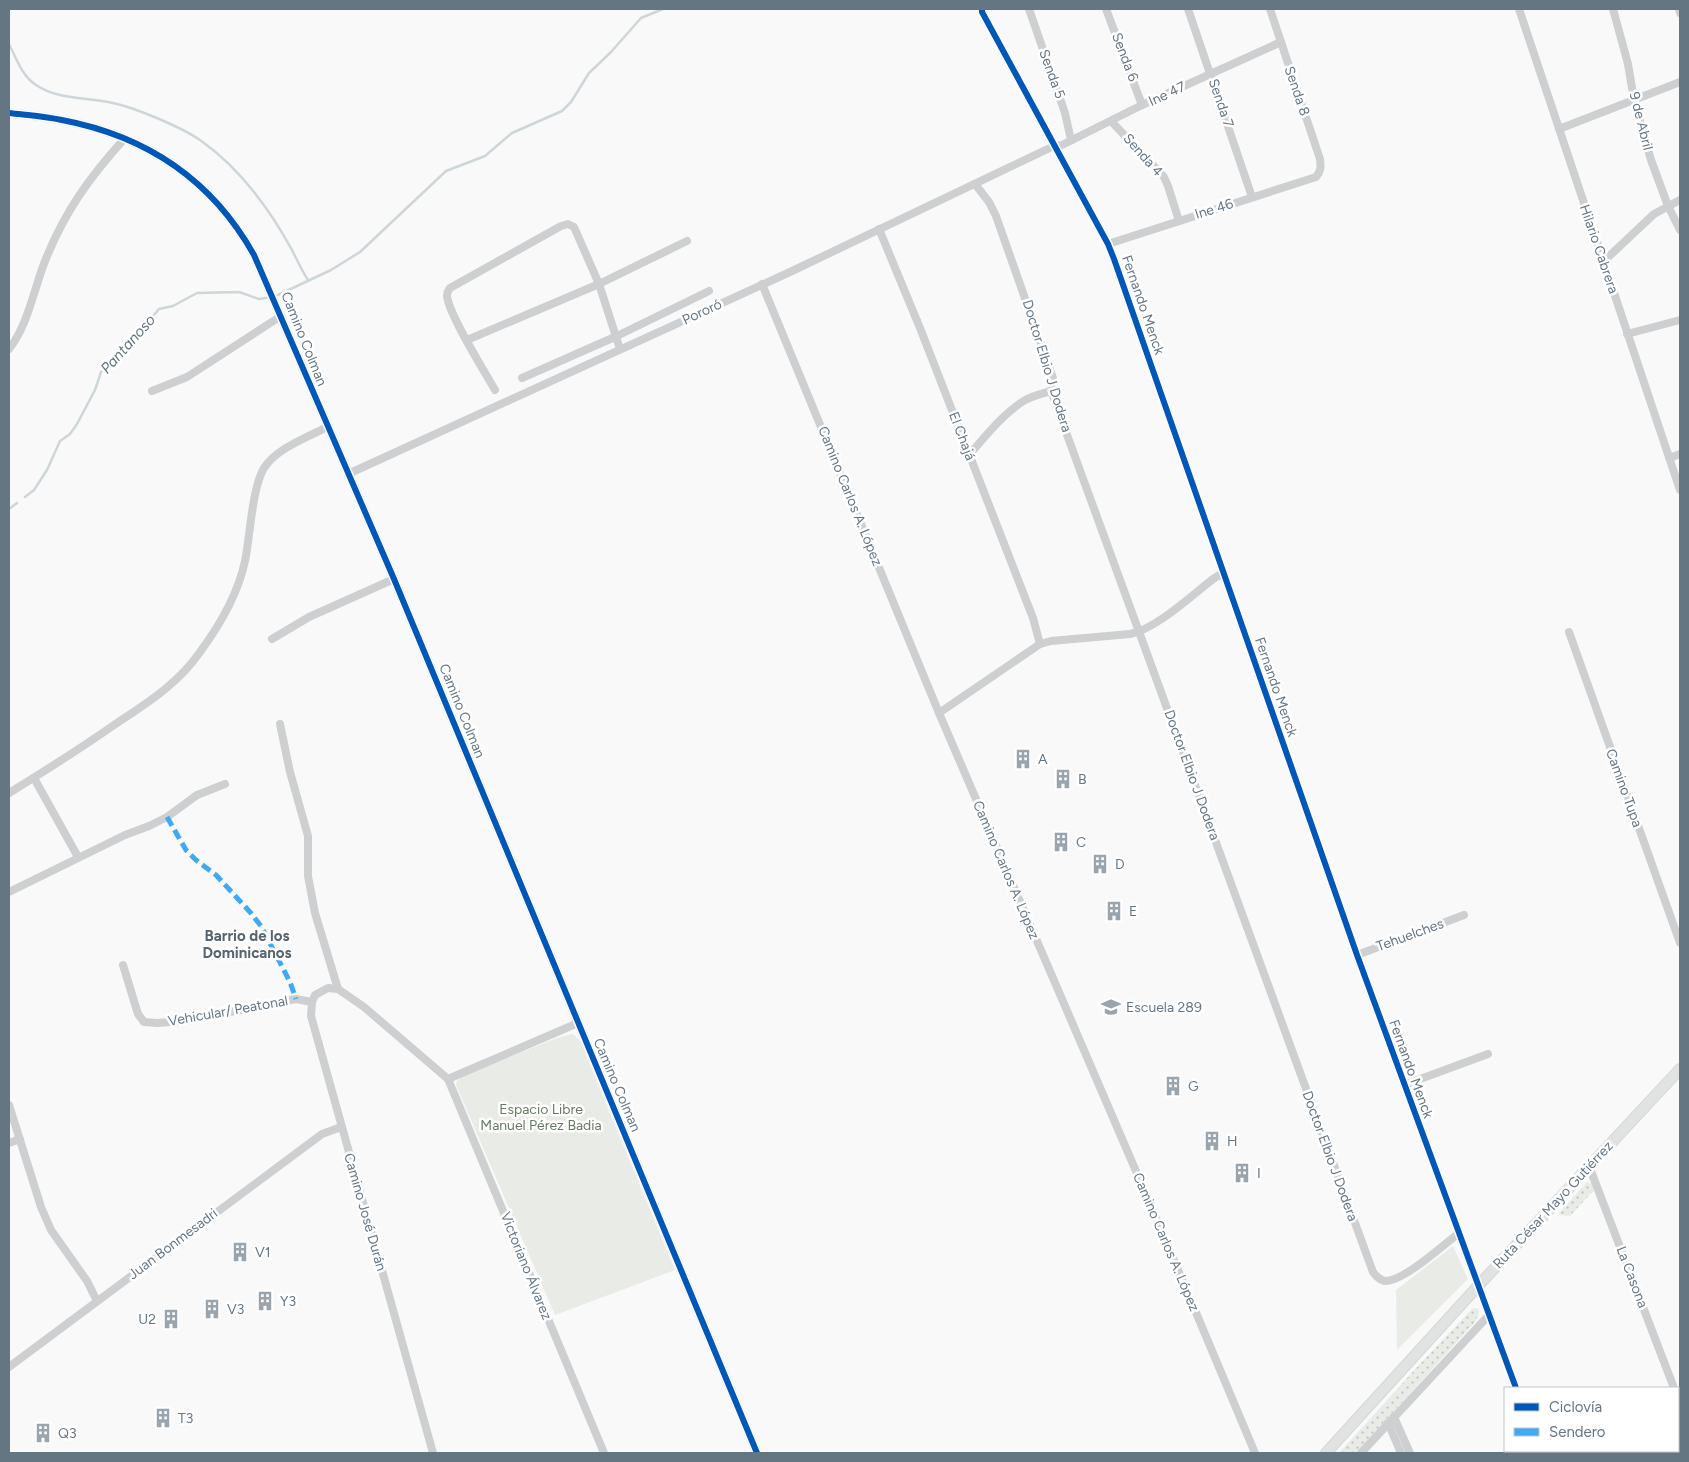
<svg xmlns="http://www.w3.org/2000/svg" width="1689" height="1462" font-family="Figtree,sans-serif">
<defs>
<pattern id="grass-dots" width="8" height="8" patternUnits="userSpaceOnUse" patternTransform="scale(1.25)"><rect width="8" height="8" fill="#e8ebe6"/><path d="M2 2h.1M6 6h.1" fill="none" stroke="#c0c3c0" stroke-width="1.8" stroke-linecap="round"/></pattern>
</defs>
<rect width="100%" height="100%" fill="#f9f9f9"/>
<g fill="url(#grass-dots)">
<polygon points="1587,1182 1592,1184 1594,1190 1570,1216 1560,1215 1559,1213"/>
<polygon points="1473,1308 1478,1309 1479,1313 1476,1321 1356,1453 1339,1453 1419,1365"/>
</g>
<g fill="#e8ebe6">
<path d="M572 1034C582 1039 586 1055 590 1065L675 1270 555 1315 456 1085 457 1081 464 1075 557 1038Z"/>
<polygon points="1453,1246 1468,1279 1397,1350 1396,1290"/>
</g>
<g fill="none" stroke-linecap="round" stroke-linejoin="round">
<g stroke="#ced6d9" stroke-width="2.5">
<path d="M9 44C16 58 22 76 36 85 58 100 87 97 113 103 136 108 181 127 200 140 240 168 269 208 292 250 297 260 302 271 308 280"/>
<polyline points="278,295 331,270 360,252 446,171 485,156 512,133 562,111 571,102 589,73 611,52 641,18 663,9"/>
<polyline points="25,497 34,490 47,470 60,441 70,434 77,424 95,390 101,372 110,361 129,345 159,309 173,306 197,293 239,292 259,299 266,298"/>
<polyline points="9,509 17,503"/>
</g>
<defs>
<polyline id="secondary" points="1326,1453 1478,1286 1680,1069"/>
</defs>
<use href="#secondary" stroke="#d5d6d7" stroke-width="12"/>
<g stroke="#cecfd0" stroke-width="8">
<polyline points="982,9 982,12 1108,244 1114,259 1357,955 1516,1388"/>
<polyline points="1029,9 1065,113 1071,140"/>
<polyline points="1106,9 1142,105"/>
<polyline points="1188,9 1252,197"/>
<polyline points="1519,9 1680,490"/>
<polyline points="1613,9 1628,64 1634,100 1651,160 1668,206 1680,230"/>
<polyline points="1679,9 1680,13"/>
<polyline points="1111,121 1164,177 1168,186 1179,221"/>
<polyline points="1559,129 1680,82"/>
<path d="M975 184 989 202 996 216 1053 378 1051 391 1373 1272C1376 1276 1380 1280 1385 1281 1403 1282 1443 1245 1459 1233"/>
<polyline points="879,229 920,328 1033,618 1040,644"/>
<path d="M1108 244 1316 177C1321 171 1321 167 1320 159L1270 9"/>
<polyline points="1603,262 1654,214 1680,200"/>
<polyline points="762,284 939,713 1160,1227 1255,1453"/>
<polyline points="1627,334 1680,320"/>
<polyline points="467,340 599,284 687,241"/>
<path d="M9 349C28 325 34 289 45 261 65 211 89 178 125 138"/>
<polyline points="522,378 617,336 709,291"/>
<path d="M495 390C485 372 447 312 447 295 447 292 448 291 450 288L561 226 568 224 574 227 599 284 620 349"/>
<polyline points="152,391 187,377 281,316"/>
<path d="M969 455C985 437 1001 416 1022 402 1031 396 1041 394 1051 391"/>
<polyline points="1669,458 1680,454"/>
<polyline points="348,474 790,272 1054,146 1062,145 1142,105 1281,42"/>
<polyline points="1569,632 1680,943"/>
<polyline points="272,639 309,617 394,579"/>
<path d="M939 713 1040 644 1051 641 1130 634C1156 629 1191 596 1213 579L1223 573"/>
<polyline points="280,724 290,772 308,836 308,876 315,913 338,989"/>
<polyline points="34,778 78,857"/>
<path d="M9 793C45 771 81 748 117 723 147 703 179 683 200 652 220 625 238 594 245 561 250 537 252 488 264 468 277 448 306 438 327 427"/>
<polyline points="9,892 125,835 149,826 167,817 197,795 225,784"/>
<polyline points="1357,955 1464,915"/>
<polyline points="123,965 138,1014 144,1022 157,1023 186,1021 296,999 312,1002"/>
<polyline points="448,1079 578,1023"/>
<polyline points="1404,1085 1488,1054"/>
<polyline points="9,1105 41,1207 51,1230 87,1281 97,1301"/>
<polyline points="9,1143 20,1139"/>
<polyline points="1589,1166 1674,1388"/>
<polyline points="9,1367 322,1134 341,1127"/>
<polyline points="1678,1399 1680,1406"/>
<polyline points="1394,1417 1410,1453"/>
<polyline points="1388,1423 1401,1453"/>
<polyline points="1540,1451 1541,1453"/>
<polyline points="433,1453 311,1016 312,1002 315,995 328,988 338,989 364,1007 448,1079 604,1453"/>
<polyline points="1361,1453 1489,1315"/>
</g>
<path stroke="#cecfd0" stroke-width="9" d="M9 113C26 115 44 116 62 120 146 136 212 180 254 255L394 579 757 1453"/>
<use href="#secondary" stroke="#e1e2e2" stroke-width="10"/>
<polyline stroke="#3fa9f5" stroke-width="5" stroke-dasharray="10 5" stroke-linecap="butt" points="167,817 186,850 196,860 216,875 250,912 261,926 290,982 296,999"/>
<defs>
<g id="cycleway">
<polyline points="982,9 982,12 1108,244 1114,259 1357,955 1516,1388"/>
<path d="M9 113C26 115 44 116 62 120 146 136 212 180 254 255L394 579 757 1453"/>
</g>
</defs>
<use href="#cycleway" stroke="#fff" stroke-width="9"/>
<use href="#cycleway" stroke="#0057b8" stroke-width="6"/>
</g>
<defs>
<symbol id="building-bare" viewBox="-9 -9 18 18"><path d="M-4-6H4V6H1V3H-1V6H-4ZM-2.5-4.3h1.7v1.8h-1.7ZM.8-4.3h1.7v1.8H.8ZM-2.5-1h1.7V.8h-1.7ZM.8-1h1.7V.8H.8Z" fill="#99a4ac" stroke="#fff" stroke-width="2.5" paint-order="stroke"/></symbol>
<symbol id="school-bare" viewBox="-9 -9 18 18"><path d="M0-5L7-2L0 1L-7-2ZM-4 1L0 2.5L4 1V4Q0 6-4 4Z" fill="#99a4ac" stroke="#fff" stroke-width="2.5" paint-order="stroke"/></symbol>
</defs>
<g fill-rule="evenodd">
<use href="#building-bare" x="1009" y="745" width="28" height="28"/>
<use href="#building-bare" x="1049" y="765" width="28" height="28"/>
<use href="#building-bare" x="1047" y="828" width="28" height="28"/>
<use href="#building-bare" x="1086" y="850" width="28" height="28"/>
<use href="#building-bare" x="1100" y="897" width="28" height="28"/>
<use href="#school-bare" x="1097" y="993" width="28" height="28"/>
<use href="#building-bare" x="1159" y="1072" width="28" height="28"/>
<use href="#building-bare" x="1198" y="1127" width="28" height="28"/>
<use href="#building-bare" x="1228" y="1159" width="28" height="28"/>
<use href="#building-bare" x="226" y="1238" width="28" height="28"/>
<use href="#building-bare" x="251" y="1287" width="28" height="28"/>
<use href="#building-bare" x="198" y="1295" width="28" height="28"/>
<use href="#building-bare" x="157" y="1305" width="28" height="28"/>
<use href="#building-bare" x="149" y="1404" width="28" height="28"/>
<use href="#building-bare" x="29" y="1419" width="28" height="28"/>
</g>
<g text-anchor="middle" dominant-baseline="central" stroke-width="5" stroke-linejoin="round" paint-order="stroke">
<g font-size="14" fill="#657683" stroke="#fff">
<text transform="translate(1125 57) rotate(69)">Senda 6</text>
<text transform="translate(1052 74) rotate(70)">Senda 5</text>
<text transform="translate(1297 91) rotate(71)">Senda 8</text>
<text transform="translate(1167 94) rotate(-25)">Ine 47</text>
<text transform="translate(1221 103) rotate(71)">Senda 7</text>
<text transform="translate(1641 121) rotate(76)">9 de Abril</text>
<text transform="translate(1143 155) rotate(48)">Senda 4</text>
<text transform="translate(1214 209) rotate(-17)">Ine 46</text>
<text transform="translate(1599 249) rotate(71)">Hilario Cabrera</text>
<text transform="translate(1143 305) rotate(71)">Fernando Menck</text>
<text transform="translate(702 312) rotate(-25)">Pororó</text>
<text transform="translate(304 339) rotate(68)">Camino Colman</text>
<text transform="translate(1047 366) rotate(73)">Doctor Elbio J Dodera</text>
<text transform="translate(962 436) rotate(69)">El Chajá</text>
<text transform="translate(850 496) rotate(68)">Camino Carlos A. López</text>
<text transform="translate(1276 687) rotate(71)">Fernando Menck</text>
<text transform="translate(462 711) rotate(68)">Camino Colman</text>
<text transform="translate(1192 775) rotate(70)">Doctor Elbio J Dodera</text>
<text transform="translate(1624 788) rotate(70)">Camino Tupa</text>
<text transform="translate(1006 870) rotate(67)">Camino Carlos A. López</text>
<text transform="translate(1410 935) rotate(-20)">Tehuelches</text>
<text transform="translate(228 1011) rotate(-10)">Vehicular/ Peatonal</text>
<text transform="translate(1411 1069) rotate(70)">Fernando Menck</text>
<text transform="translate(617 1085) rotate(67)">Camino Colman</text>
<text transform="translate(1330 1156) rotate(70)">Doctor Elbio J Dodera</text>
<text transform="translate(1553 1205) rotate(-47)">Ruta César Mayo Gutiérrez</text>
<text transform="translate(365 1212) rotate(74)">Camino José Durán</text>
<text transform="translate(1166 1242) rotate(67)">Camino Carlos A. López</text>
<text transform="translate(173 1244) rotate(-37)">Juan Bonmesadri</text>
<text transform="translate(526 1266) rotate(68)">Victoriano Álvarez</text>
<text transform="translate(1632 1277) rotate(69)">La Casona</text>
</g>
<g font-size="14" fill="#657683" stroke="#fff" text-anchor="start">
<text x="1038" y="759">A</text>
<text x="1078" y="779">B</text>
<text x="1076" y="842">C</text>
<text x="1115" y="864">D</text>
<text x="1129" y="911">E</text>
<text x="1126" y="1007">Escuela 289</text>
<text x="1188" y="1086">G</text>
<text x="1227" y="1141">H</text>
<text x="1257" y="1173">I</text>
<text x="255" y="1252">V1</text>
<text x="280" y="1301">Y3</text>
<text x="227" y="1309">V3</text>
<text x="156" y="1319" text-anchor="end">U2</text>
<text x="178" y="1418">T3</text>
<text x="58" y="1433">Q3</text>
</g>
<g font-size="14" fill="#687a64" stroke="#fff">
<text x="541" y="1109">Espacio Libre<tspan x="541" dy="16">Manuel Pérez Badia</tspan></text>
</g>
<g font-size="15" font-style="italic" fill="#60757c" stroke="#fff">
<text transform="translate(128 344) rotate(-48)">Pantanoso</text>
</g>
<g font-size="15" font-weight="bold" fill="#57646e" stroke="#fff">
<text x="247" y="936">Barrio de los<tspan x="247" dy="17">Dominicanos</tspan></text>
</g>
</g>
<rect width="1689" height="1462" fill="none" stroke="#657683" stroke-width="20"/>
<rect x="1504" y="1387" width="175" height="65" fill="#ffffff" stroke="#c1c8cd"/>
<rect x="1514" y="1403" width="25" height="8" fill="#0057b8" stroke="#c1c8cd"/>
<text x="1549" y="1412" font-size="15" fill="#657683">Ciclovía</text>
<rect x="1514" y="1428" width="25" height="8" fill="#3fa9f5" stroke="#c1c8cd"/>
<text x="1549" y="1437" font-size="15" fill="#657683">Sendero</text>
</svg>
